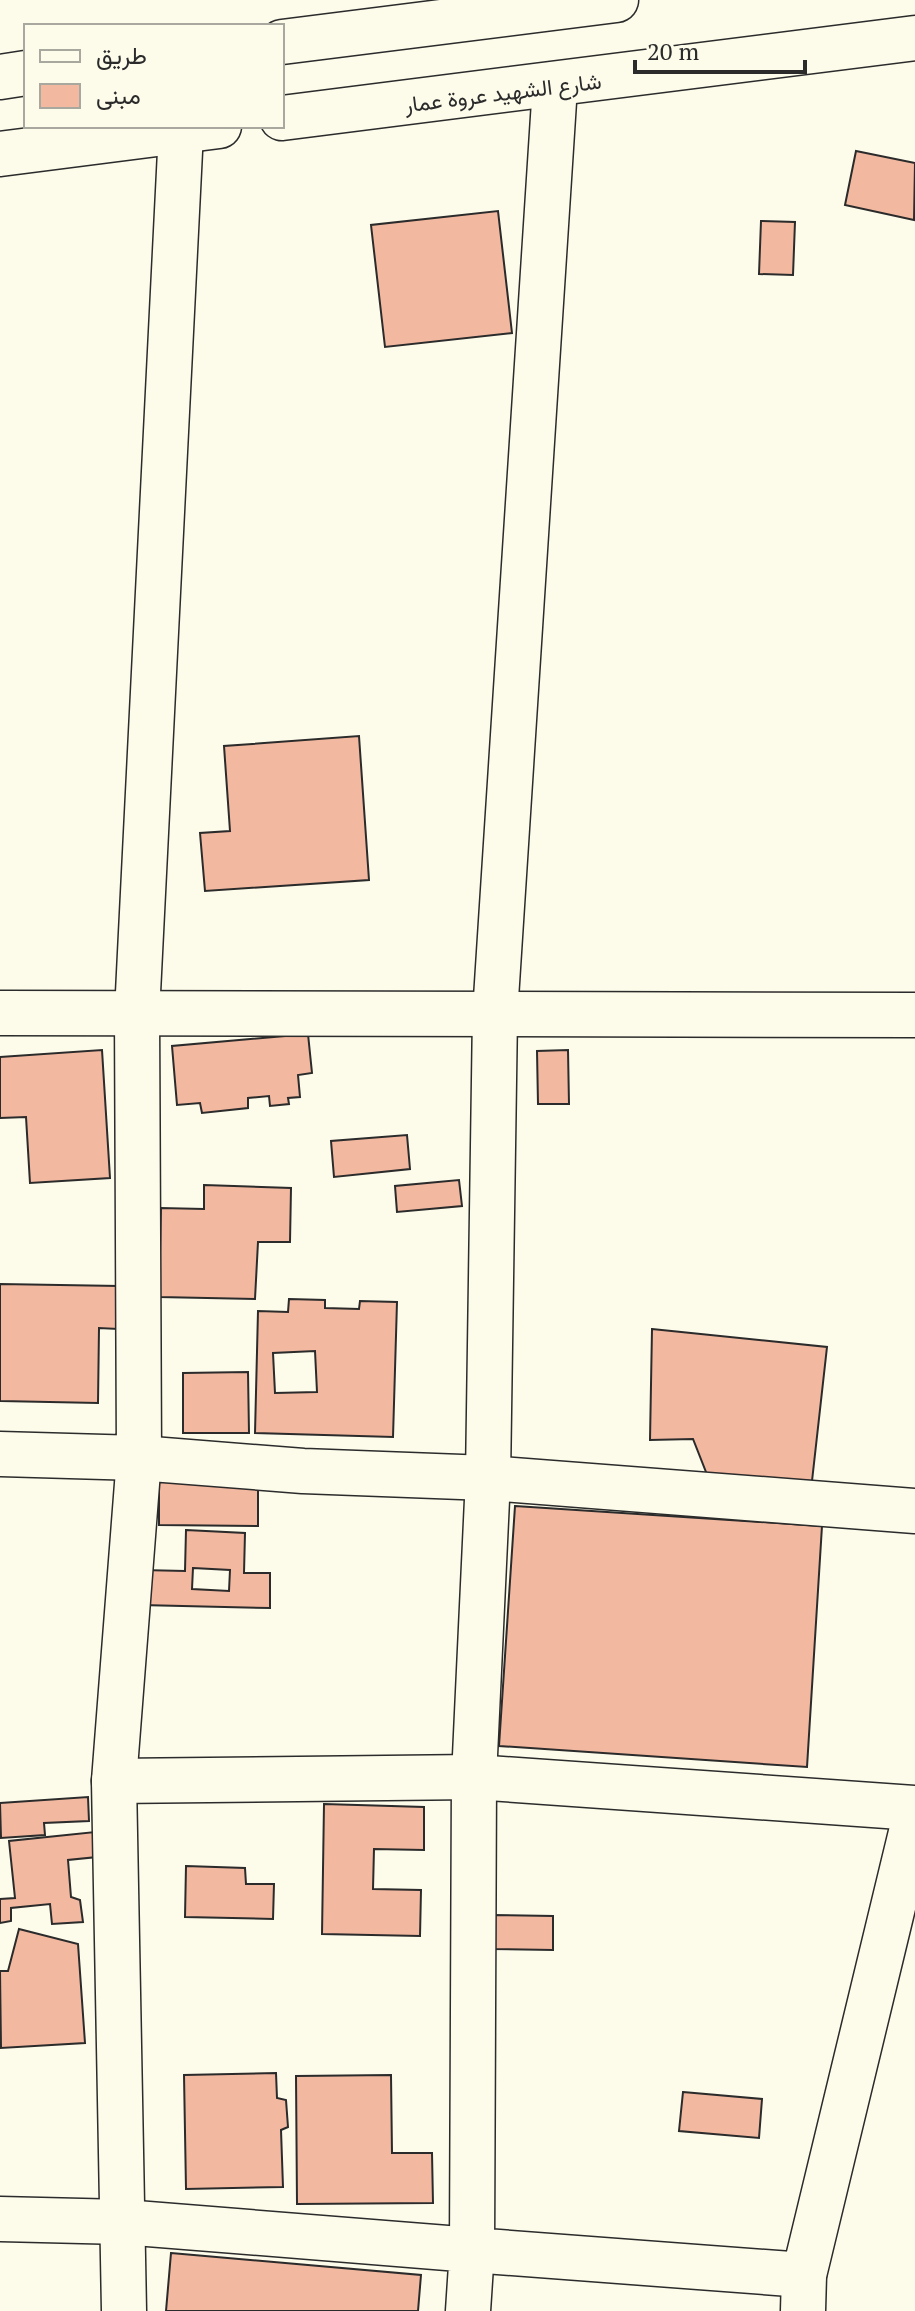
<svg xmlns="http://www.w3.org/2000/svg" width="915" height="2311" font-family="'PT Serif',Vazirmatn,serif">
<rect width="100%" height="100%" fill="#fdfbea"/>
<g fill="#f2b8a0" stroke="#2b2b2b" stroke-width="2" fill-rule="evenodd">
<polygon points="856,151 915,163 914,220 845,205"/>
<polygon points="498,211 512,333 385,347 371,225"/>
<polygon points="761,221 795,222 793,275 759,274"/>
<polygon points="359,736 369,880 205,891 200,833 230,831 224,746"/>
<polygon points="308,1034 312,1073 298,1075 300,1097 288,1098 289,1104 270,1106 269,1096 248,1098 248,1108 202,1113 200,1103 177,1105 172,1046"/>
<polygon points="102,1050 110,1178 30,1183 26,1117 0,1118 0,1057"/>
<polygon points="568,1050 569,1104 538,1104 537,1051"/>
<polygon points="407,1135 410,1169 334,1177 331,1141"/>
<polygon points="459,1180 462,1206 397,1212 395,1186"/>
<polygon points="204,1185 291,1188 290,1242 258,1242 255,1299 159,1297 161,1208 204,1209"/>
<polygon points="0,1284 119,1286 118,1329 99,1328 98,1403 0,1401"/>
<path d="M289 1299 325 1300V1308L359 1309 360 1301 397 1302 393 1437 255 1433 258 1311 288 1312ZM315 1351 317 1392 275 1393 273 1353Z"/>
<polygon points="652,1329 827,1347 812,1481 708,1477 693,1439 650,1440"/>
<polygon points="248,1372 249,1433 183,1433 183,1373"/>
<polygon points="159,1475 258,1476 258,1526 159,1525"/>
<polygon points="515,1506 822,1526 807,1767 499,1746"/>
<path d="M186 1530 245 1533 244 1573H270V1608L141 1605 142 1570 185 1571ZM193 1568 230 1570 229 1591 192 1589Z"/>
<polygon points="88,1797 89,1821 44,1823 45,1835 1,1838 0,1803"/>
<polygon points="324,1804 424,1807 424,1850 374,1849 373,1889 421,1890 420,1936 322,1934"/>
<polygon points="95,1832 97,1857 68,1860 71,1897 80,1900 83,1922 52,1924 50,1904 11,1908 11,1921 0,1923 0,1899 15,1898 9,1841"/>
<polygon points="186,1866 245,1868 246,1884 274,1884 273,1919 185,1917"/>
<polygon points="492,1915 553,1916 553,1950 492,1949"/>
<polygon points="19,1929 78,1944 85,2043 1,2048 0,1971 8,1971"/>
<polygon points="276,2073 277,2098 286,2100 288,2127 281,2130 283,2187 186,2189 184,2075"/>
<polygon points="391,2075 392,2153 432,2153 433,2203 297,2204 296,2076"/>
<polygon points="683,2092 762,2099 759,2138 679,2131"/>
<polygon points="171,2253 421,2275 418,2311 166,2311"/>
</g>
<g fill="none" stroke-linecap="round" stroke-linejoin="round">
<defs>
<g id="minor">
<polyline points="282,42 616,0"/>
<polyline points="0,77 26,73"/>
<polyline points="555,86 495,1014 488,1478 474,1777 472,2250 804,2275"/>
<polyline points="282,118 915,38"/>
<polyline points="0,154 219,126"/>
<polyline points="0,1013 915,1015"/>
<polyline points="0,1454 139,1458 137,1013 181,131"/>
<polyline points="114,1781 474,1777 915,1808"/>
<polyline points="0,2219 123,2222 472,2250 468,2311"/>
<polyline points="124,2311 114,1781 139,1458 303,1471 488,1478 915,1511"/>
<polyline points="803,2311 804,2275 915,1816"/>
</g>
</defs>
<use href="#minor" stroke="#2b2b2b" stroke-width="47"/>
<use href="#minor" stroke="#fdfbea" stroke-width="44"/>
</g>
<g text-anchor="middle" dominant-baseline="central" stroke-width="6" stroke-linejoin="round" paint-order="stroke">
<g font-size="22" fill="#2b2b2b" stroke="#fdfbea">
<text transform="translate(503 92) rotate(-7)">شارع الشهيد عروة عمار</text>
</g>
</g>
<rect x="24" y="24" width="260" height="104" fill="#fdfbea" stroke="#a9a89e" stroke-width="2"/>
<rect x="40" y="50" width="40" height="12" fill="#fdfbea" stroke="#a9a89e" stroke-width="2"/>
<text x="96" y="64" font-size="24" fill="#2b2b2b">طريق</text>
<rect x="40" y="84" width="40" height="24" fill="#f2b8a0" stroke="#a9a89e" stroke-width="2"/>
<text x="96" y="104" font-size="24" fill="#2b2b2b">مبنى</text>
<path d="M635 60v12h170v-12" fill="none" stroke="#2b2b2b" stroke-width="4"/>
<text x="647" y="60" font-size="24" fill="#2b2b2b" stroke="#fdfbea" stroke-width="6" paint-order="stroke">20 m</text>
</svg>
